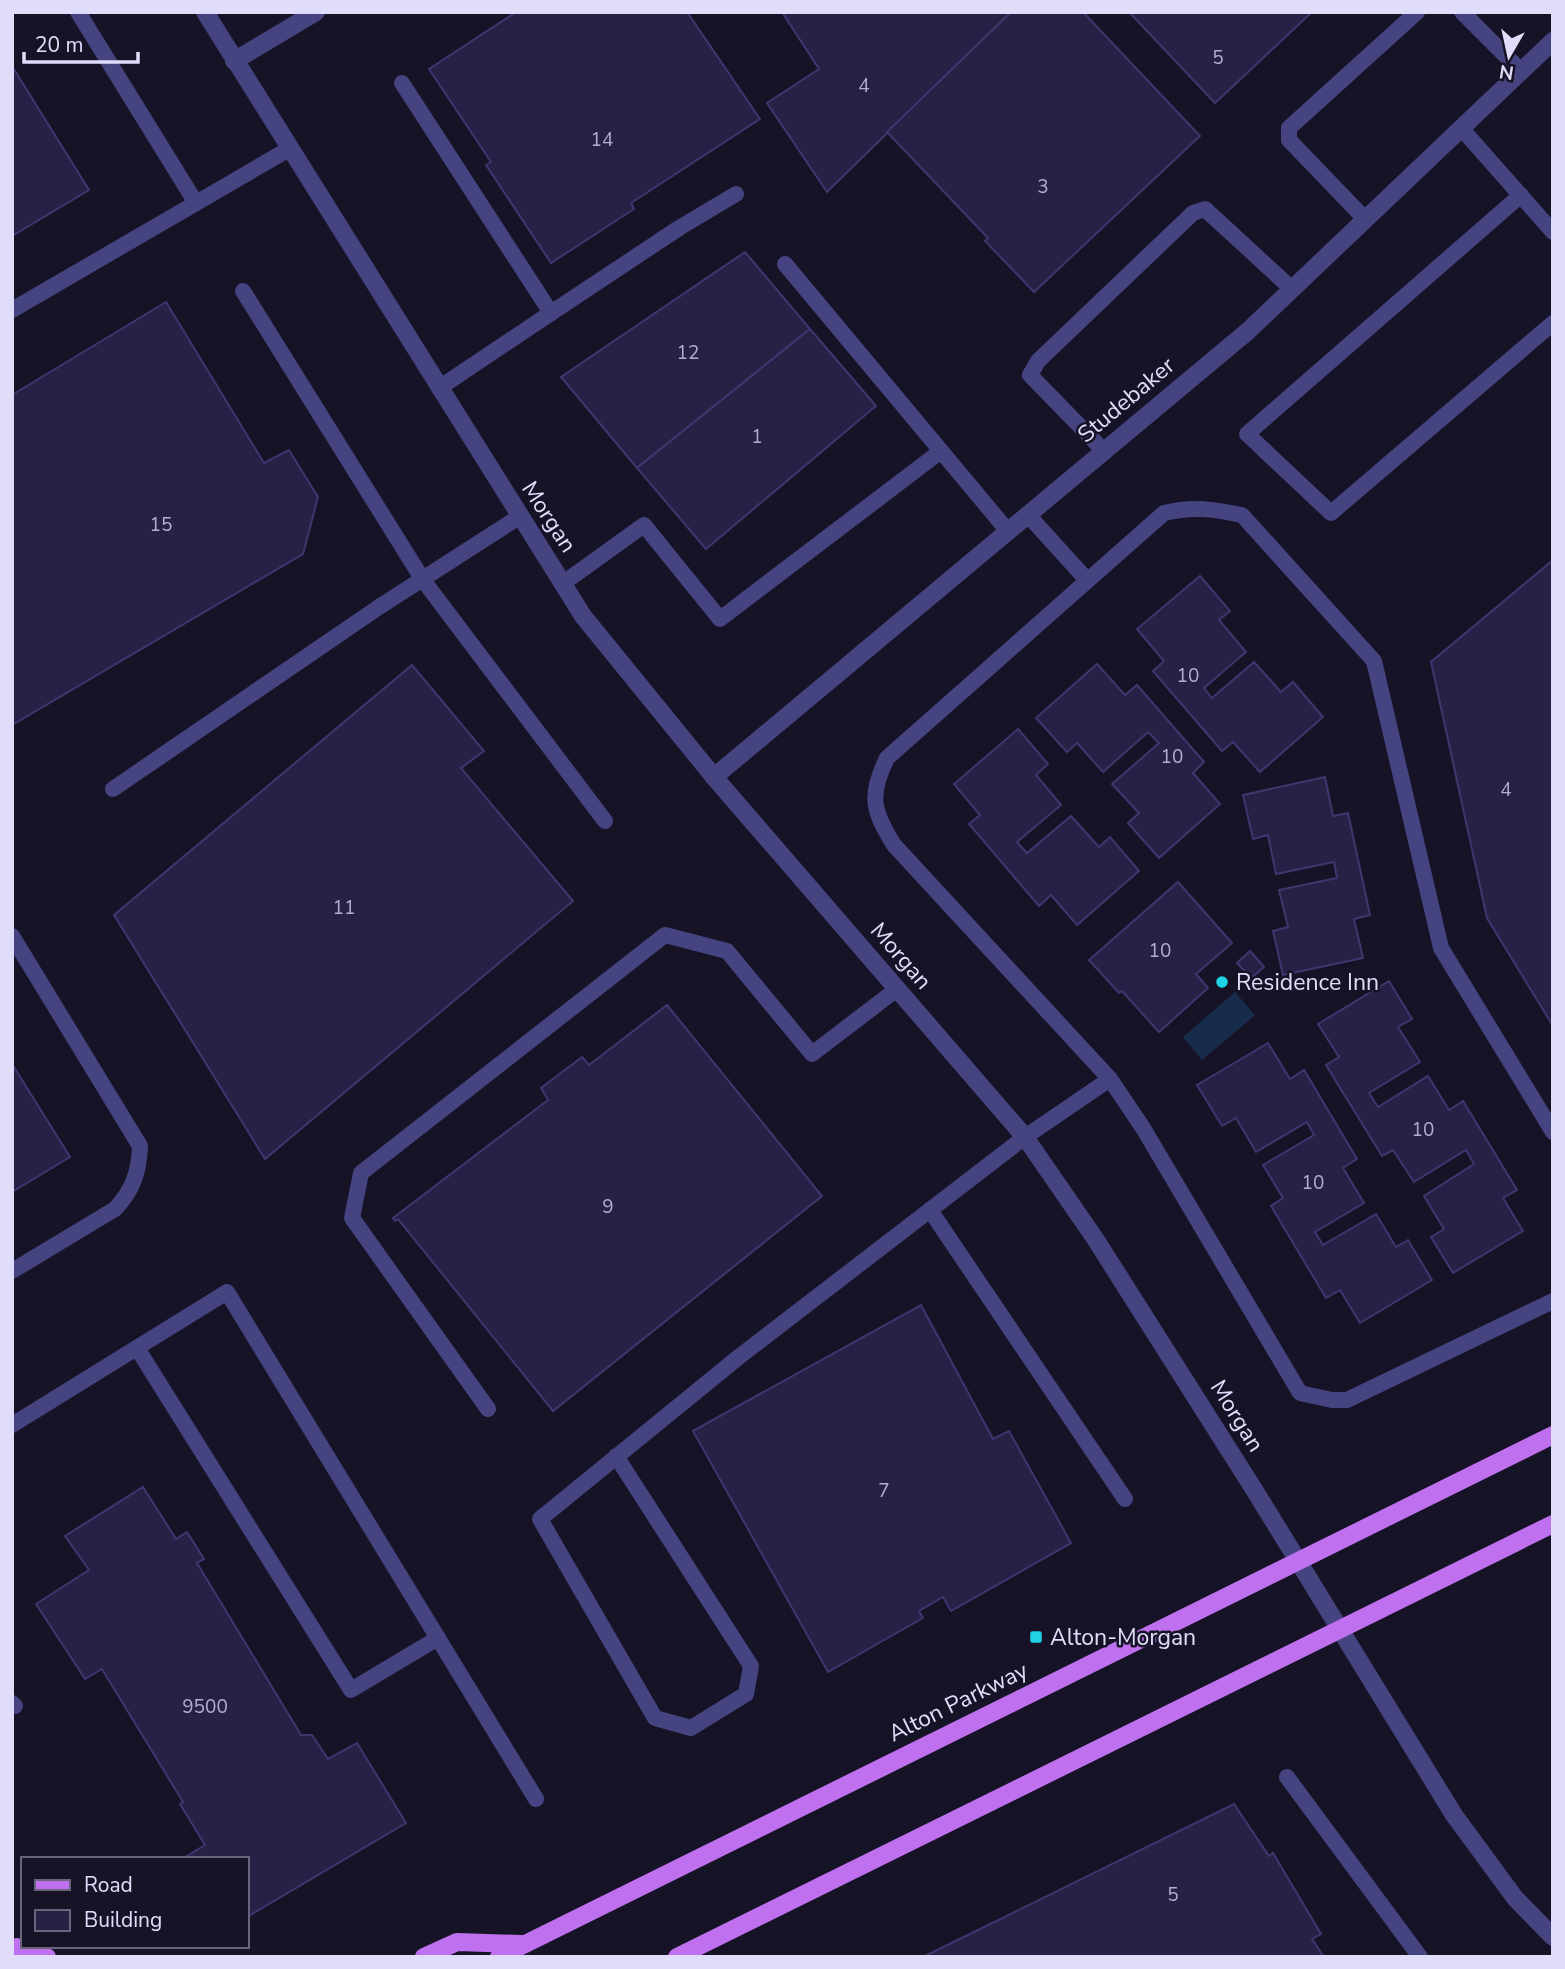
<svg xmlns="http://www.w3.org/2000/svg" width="1565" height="1969" font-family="'Nunito Sans',sans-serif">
<rect width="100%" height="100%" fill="#161327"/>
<polygon fill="#172c4b" points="1235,992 1255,1015 1202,1060 1183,1037"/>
<g fill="#282145" stroke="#40366f" stroke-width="2">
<polygon points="516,12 687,12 760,119 631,203 634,209 551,263 486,165 491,162 429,69"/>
<polygon points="782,12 1011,12 827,192 767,103 819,69"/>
<polygon points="1011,12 1083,12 1200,136 1034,292 985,241 988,238 887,132"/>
<polygon points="1129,12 1312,12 1215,103"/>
<polygon points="12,66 89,190 12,236"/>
<polygon points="745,252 810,329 637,468 561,377"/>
<polygon points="166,302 264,463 289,450 318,497 303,554 12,725 12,395"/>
<polygon points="810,329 876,406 706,549 637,468"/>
<polygon points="1553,560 1553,1026 1487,918 1431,662"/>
<polygon points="1200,576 1230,611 1219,620 1246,652 1204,688 1212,698 1254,662 1281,692 1293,682 1323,717 1260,772 1233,742 1222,751 1153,671 1164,661 1137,629"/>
<polygon points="1097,664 1125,695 1137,685 1204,762 1193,773 1220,804 1159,858 1128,823 1139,813 1112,784 1159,743 1148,732 1103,772 1077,743 1067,752 1036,718"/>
<polygon points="412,665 484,751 461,768 573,901 265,1159 114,915"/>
<polygon points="1018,729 1048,764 1036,775 1061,805 1017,842 1027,853 1071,816 1099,847 1110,837 1139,871 1077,925 1051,895 1039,906 969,824 980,815 954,784"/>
<polygon points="1325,777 1333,816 1348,813 1370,915 1354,919 1363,958 1283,975 1273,931 1288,927 1279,890 1337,878 1334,862 1276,874 1268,835 1253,839 1243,795"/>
<polygon points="1178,882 1232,943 1196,974 1208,988 1159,1032 1122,991 1119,993 1089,960"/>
<polygon points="1250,951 1264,967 1251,978 1237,963"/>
<polygon points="1389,981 1412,1019 1398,1027 1420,1062 1369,1093 1378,1107 1428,1076 1449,1110 1463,1101 1517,1190 1503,1198 1523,1231 1453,1273 1431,1237 1444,1229 1424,1196 1474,1164 1466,1150 1414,1182 1393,1150 1382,1156 1326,1065 1339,1057 1318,1024"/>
<polygon points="667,1005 822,1196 553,1411 398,1219 395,1221 393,1218 548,1100 541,1088 582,1057 589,1065"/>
<polygon points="1268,1043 1290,1079 1304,1070 1357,1159 1343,1168 1364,1203 1315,1232 1323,1245 1376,1214 1396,1247 1408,1240 1432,1280 1360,1323 1340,1290 1326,1298 1271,1206 1283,1198 1263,1165 1314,1135 1307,1122 1256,1152 1236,1118 1222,1126 1197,1085"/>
<polygon points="12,1064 70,1157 12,1192"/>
<polygon points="921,1305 993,1439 1009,1431 1071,1543 951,1611 943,1597 919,1611 923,1618 828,1672 693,1431"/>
<polygon points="143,1487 176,1539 187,1532 204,1559 197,1563 301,1735 312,1735 328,1759 357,1743 406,1823 247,1917 247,1859 182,1859 205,1845 180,1804 183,1802 102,1669 85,1679 36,1604 89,1570 65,1536"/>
<polygon points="1234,1804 1269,1856 1273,1853 1321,1934 1312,1939 1324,1957 923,1957"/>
</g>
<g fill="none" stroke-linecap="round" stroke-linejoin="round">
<g stroke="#454480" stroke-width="16">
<polyline points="78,12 196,203"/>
<polyline points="1462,12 1521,71"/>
<polyline points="402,83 551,313 439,388"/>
<polyline points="1461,128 1553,232"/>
<polyline points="1521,195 1247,434 1331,513 1553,323"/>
<polyline points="1365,219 1289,140 1289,128 1417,12"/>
<polyline points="785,264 1007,530"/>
<polyline points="243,291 423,580 605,821"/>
<polyline points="12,310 289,149"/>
<polyline points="551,313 679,228 736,194"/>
<polyline points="1104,451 1030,375 1038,361 1193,213 1205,209 1292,289"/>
<polyline points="1028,515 1087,580"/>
<polyline points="562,584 644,525 720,619 941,451"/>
<polyline points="113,789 379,607 519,517"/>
<path d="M12 936 140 1146C139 1172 133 1190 115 1209L12 1271"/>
<path d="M1553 1132 1441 948 1374 661 1242 515C1213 509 1193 506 1164 513L887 758C869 795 872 810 894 845L1110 1079 1143 1128 1300 1393 1332 1400H1347L1553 1301"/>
<polyline points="930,1210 1125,1499"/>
<polyline points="137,1348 351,1690 438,1638"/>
<polyline points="488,1409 352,1218 361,1173 665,935 727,951 812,1054 897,989"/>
<polyline points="12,1425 227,1292 536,1799"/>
<polyline points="616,1456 751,1666 746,1694 691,1728 655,1718 540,1519 740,1356 1025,1137 1110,1079"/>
<polyline points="12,1703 15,1706"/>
<polyline points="1287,1777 1420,1957"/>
</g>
<g stroke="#454480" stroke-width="18">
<polyline points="205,12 583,616 714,777 1025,1137 1096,1240 1255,1491 1454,1815 1515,1898 1553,1937"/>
<polyline points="234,61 316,12"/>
<polyline points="714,777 1248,331 1553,41"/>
</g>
<g stroke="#be70ee" stroke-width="18">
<polyline points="17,1947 47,1957"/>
<polyline points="424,1957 457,1942 521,1944"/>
<polyline points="499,1957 1553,1435"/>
<polyline points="677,1957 1553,1524"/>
</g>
</g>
<g fill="#1fd3e4" stroke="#161327" stroke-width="2.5">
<circle cx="1222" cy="982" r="7"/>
<rect x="1029" y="1630" width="14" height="14" rx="3.5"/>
</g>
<g text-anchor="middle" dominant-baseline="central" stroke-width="5" stroke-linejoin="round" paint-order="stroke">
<g font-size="19" fill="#b2aece">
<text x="1218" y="58">5</text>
<text x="864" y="86">4</text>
<text x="602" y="140">14</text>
<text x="1043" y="187">3</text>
<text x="688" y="353">12</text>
<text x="757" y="437">1</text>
<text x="161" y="525">15</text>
<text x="1188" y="676">10</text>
<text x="1172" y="757">10</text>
<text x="1506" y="790">4</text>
<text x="344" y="908">11</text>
<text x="1160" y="951">10</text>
<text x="1423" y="1130">10</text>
<text x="1313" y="1183">10</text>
<text x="608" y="1207">9</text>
<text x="884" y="1491">7</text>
<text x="205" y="1707">9500</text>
<text x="1173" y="1895">5</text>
</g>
<g font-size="23" fill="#e0ddfb" stroke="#161327">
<text transform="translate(1126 400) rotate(-40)">Studebaker</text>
<text transform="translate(549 517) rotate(57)">Morgan</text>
<text transform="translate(901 956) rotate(49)">Morgan</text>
<text transform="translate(1237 1416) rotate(58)">Morgan</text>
<text transform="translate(958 1702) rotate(-26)">Alton Parkway</text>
</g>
<g font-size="23" fill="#e0ddfb" stroke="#161327" text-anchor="start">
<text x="1236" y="982">Residence Inn</text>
<text x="1050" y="1637">Alton-Morgan</text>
</g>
</g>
<rect width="1565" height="1969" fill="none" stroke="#e0ddfb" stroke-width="28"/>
<rect x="21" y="1857" width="228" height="91" fill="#161327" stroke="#67647c" stroke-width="2"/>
<rect x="35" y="1880" width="35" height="10" fill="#be70ee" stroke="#67647c" stroke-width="2"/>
<text x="84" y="1892" font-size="21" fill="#e0ddfb">Road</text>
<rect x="35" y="1910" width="35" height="21" fill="#282145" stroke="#67647c" stroke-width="2"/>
<text x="84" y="1927" font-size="21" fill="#e0ddfb">Building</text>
<g transform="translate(1509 56) rotate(189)" stroke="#161327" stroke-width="5" paint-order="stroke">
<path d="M0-5L12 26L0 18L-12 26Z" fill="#e0ddfb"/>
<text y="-10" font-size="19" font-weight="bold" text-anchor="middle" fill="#e0ddfb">N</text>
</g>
<path d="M24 52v10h114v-10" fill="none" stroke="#e0ddfb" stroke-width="3.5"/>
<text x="35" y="52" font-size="21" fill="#e0ddfb" stroke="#161327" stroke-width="5" paint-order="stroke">20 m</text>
</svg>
